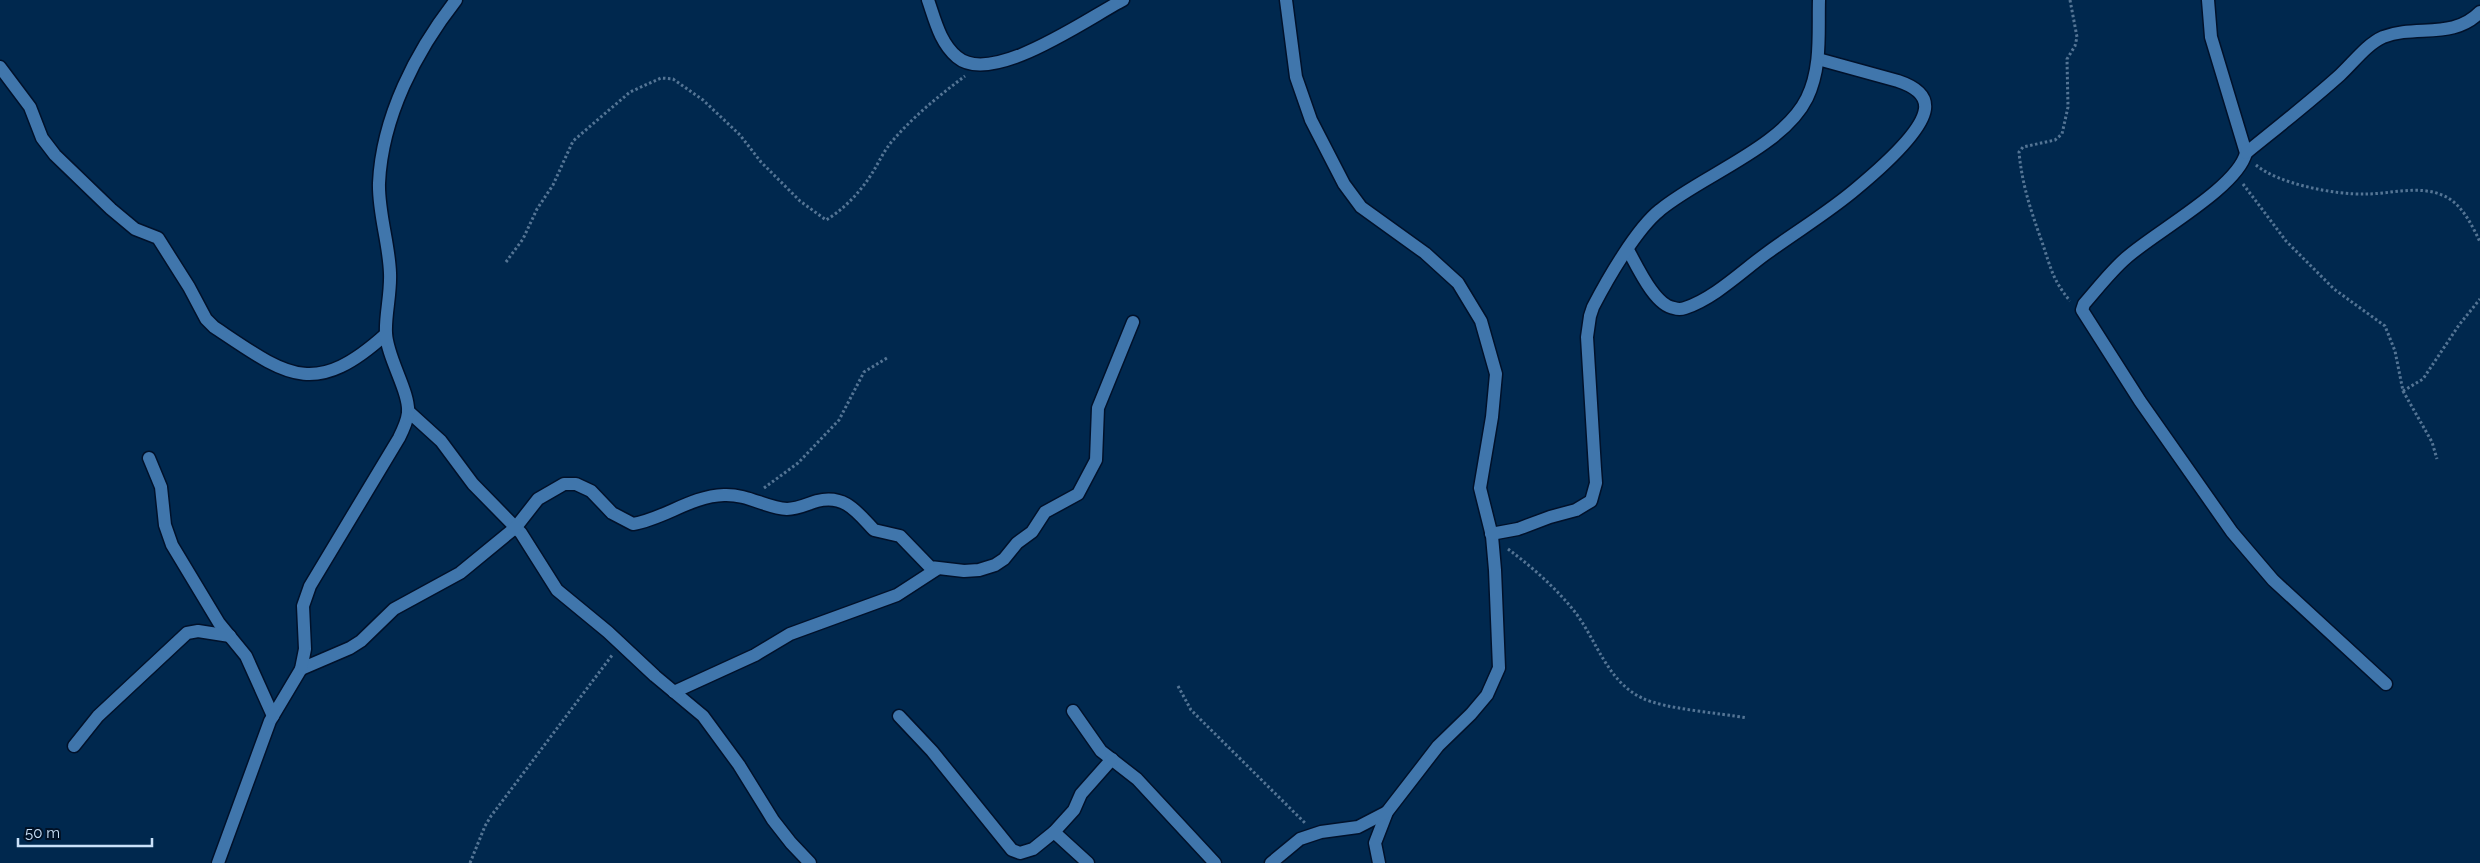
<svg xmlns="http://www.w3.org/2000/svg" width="2480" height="863" font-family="Raleway,sans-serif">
<rect width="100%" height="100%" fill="#00284e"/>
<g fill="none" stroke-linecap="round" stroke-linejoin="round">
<defs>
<g id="street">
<path d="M928 0C935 20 940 43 957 57 992 87 1088 18 1123 0"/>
<polyline points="1286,0 1296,77 1311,120 1344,184 1361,207 1425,253 1458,283 1481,321 1496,374 1492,417 1480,488 1492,536 1495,570 1499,668 1487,695 1471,714 1438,746 1387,812 1375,843 1379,863"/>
<path d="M2208 0 2211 37 2246 153C2237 188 2155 232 2126 258 2111 271 2098 288 2084 304L2082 310 2140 401 2232 532 2273 580 2386 684"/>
<path d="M0 67 30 107 42 138 55 155 111 209 135 229 158 238 189 287 206 319 214 327C286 375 313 400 386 334"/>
<path d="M2246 153C2278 127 2310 102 2340 75 2353 63 2367 44 2383 37 2416 24 2453 40 2480 12"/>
<path d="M1628 250C1637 266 1655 306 1674 308 1677 309 1682 309 1685 308 1715 298 1742 271 1767 253 1797 231 1829 212 1857 188 1875 173 1922 133 1925 109 1927 93 1910 85 1898 81L1818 59"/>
<polyline points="408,411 441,441 473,484 521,533 557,590 608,632 655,676 703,716 739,765 773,820 791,843 810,863"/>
<polyline points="149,458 161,487 165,525 172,545 219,623 246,656 273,716"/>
<path d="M1491 534 1518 529 1550 517 1576 510 1591 501 1596 483 1595 469 1587 337 1590 316 1593 307C1607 280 1636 229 1660 210 1701 176 1783 147 1807 98 1822 67 1818 32 1819 0"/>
<path d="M301 669 350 648 361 641 394 609 460 573 516 527 538 499 564 484H576L591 491 612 513 633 524C664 519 691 496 724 495 748 494 766 508 787 509 798 509 807 504 817 501 845 494 857 512 874 530L900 536 930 567 964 571 979 570 995 565 1004 559 1017 543 1032 532 1045 512 1078 494 1096 460 1098 408 1133 322"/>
<polyline points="674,692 755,655 790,634 897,595 937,569"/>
<polyline points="1073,711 1101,751 1137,779 1215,863"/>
<polyline points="899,716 932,751 1012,850 1020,853 1033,849 1054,832 1074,810 1081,794 1112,759"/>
<polyline points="74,746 98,716 187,633 198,631 230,636"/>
<polyline points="1054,832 1088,863"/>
<path d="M218 863 270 721 301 669 305 649 303 606 310 586 399 438C403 430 407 422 408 413 410 392 387 358 386 333 385 315 391 294 390 273 389 243 378 212 379 183 382 117 416 51 456 0"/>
<polyline points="1271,863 1300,839 1321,832 1358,827 1387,812"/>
</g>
</defs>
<use href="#street" stroke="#00112a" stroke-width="15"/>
<g stroke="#547595" stroke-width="3" stroke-dasharray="2.5 2.5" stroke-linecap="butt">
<path d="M2070 0 2077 37 2075 46 2067 59 2068 107 2062 134 2055 140 2023 147 2019 152C2022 185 2031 211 2042 242 2051 268 2052 279 2070 301"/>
<path d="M2256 165C2278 184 2336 195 2366 194 2390 194 2418 185 2442 195 2461 202 2472 225 2480 242"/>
<polyline points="2243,184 2286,241 2334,289 2385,326 2395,351 2403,391 2432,442 2437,459"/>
<path d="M506 262 523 239 537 209 553 185 573 141 630 92 661 78 673 79 703 100 740 135 761 162 800 201 826 220C843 210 858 194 869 178 878 165 883 151 894 139 915 115 940 95 965 76"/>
<polyline points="2403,391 2423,379 2459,325 2480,299"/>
<polyline points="764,488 798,463 839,420 864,372 887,358"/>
<path d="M1508 549C1532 567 1556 588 1575 612 1597 641 1607 681 1642 698 1664 709 1720 713 1747 718"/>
<polyline points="1178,686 1191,710 1305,823"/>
<polyline points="470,863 485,826 491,816 613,654"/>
</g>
<use href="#street" stroke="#4076ac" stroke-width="12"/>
</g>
<path d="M18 838v8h134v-8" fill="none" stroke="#cae1f9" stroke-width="2.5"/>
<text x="25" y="838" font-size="15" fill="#cae1f9" stroke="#001126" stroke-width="4" paint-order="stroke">50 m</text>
</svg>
